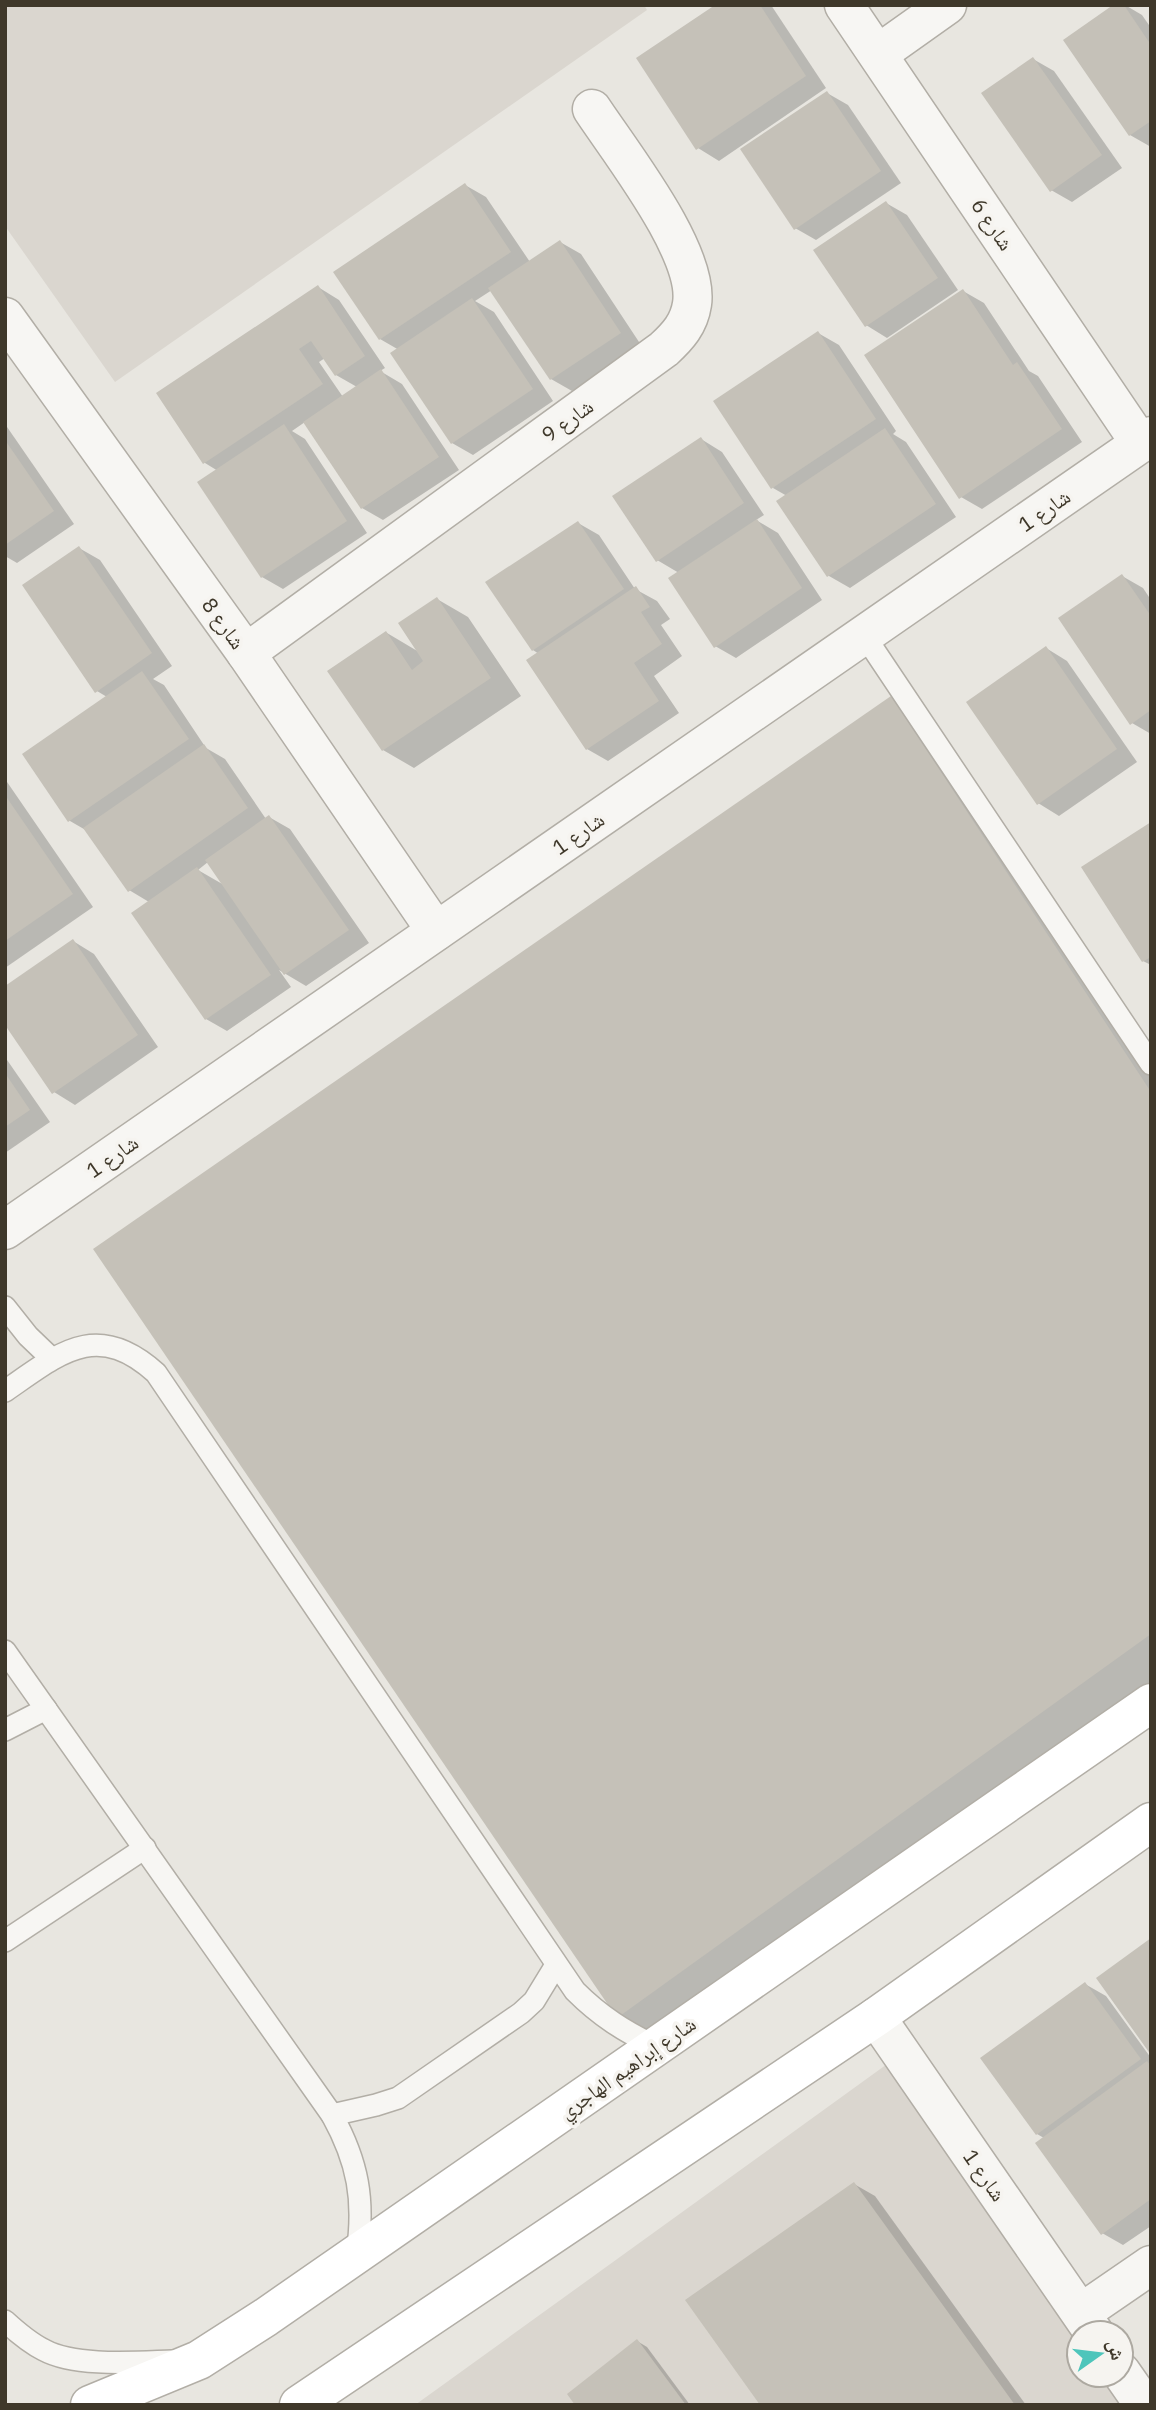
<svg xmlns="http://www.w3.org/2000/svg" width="1156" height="2410" font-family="'IBM Plex Sans','Noto Naskh Arabic',sans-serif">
<rect width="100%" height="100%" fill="#e8e6e0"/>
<g fill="#dad6cf">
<polygon points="5,5 644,5 647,10 115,382 5,226"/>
<polygon points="901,2054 1079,2333 1079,2375 1121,2375 1144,2405 415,2405"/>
</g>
<g fill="#0003" fill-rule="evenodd">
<polygon points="718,5 771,5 826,88 719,161 698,148"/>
<polygon points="1117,5 1125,5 1142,15 1151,28 1151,147 1130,135"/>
<polygon points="1033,59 1054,71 1122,168 1072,202 1051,190"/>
<polygon points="827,93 848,105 901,183 816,240 795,228"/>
<polygon points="465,185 486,197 530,262 560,242 581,254 641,345 572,391 551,379 492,290 475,301 494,312 553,401 473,455 452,443 399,350 380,339"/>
<polygon points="886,203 907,215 958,290 887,338 866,325"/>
<path d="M318 287 339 300 385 368 380 371 402 384 459 470 383 520 362 508 305 422 292 431 305 439 367 533 283 589 262 577 218 471 205 463 158 394ZM325 358 336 375 357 387 343 397 319 362Z"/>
<polygon points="963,291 984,303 1029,371 1038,376 1082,442 982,509 961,497"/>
<polygon points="818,333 839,345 896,431 893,434 906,442 956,517 850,588 829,576 779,501 787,496 773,488"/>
<polygon points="5,424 74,524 17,563 5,556"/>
<polygon points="701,439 722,452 764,515 756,520 778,533 822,600 736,658 715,646 679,573 657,560"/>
<polygon points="578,523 599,535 635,589 657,601 670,619 661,625 682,656 654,676 679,713 608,761 587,749 539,654 533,650"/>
<path d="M79 548 100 560 172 666 153 679 164 685 206 748 225 759 266 819 269 817 290 829 369 943 306 986 279 970 291 987 227 1031 206 1019 149 902 129 890 89 832 70 821 24 755 107 697 97 691ZM208 862 224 885 198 870Z"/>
<polygon points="1122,576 1143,588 1151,600 1151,734 1132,723"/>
<polygon points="437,599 468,617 521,696 414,768 383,750 387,633 419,652"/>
<polygon points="1046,648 1067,661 1137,762 1059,816 1038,803"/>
<polygon points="892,698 931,721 1151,1057 1151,1685 657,2039 618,2016"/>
<polygon points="5,779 93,907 5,968"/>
<polygon points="1151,824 1151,965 1143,961"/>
<polygon points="73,941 94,954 158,1047 75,1105 54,1092"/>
<polygon points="5,1057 50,1122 5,1153"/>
<polygon points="1085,1984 1106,1996 1151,2058 1151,2226 1123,2245 1102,2233 1044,2138 1037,2134"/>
<polygon points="854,2184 875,2196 1026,2405 762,2405"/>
<polygon points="637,2341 647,2347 690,2405 577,2405"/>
</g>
<g fill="#c5c1b8">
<polygon points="715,5 760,5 806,76 696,150 636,58"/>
<polygon points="1113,5 1124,5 1151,45 1151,121 1129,136 1063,40"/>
<polygon points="1033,57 1102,155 1050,192 981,93"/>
<polygon points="827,91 881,171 794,230 740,149"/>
<polygon points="465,183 511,252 379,340 333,272"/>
<polygon points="886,201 938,278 865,327 813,250"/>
<polygon points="560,240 621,333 550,380 488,288"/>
<polygon points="318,285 365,356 335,376 311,341 299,349 323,384 203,464 156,393"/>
<polygon points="963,289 1013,365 1017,362 1062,429 959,499 864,355"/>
<polygon points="472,298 533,389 451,444 390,353"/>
<polygon points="818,331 876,419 771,489 713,401"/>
<polygon points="381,369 439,457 361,509 303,422"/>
<polygon points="284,424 347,521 261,578 197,482"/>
<polygon points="885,428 936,504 827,577 776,501"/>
<polygon points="701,437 744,503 656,562 612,496"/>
<polygon points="5,440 54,511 5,545"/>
<polygon points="757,519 802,588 714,648 668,578"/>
<polygon points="578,521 624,589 532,651 485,582"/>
<polygon points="79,546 152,653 95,693 22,585"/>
<polygon points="1122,574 1151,616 1151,710 1130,725 1058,618"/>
<polygon points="636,586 650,607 641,612 662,644 634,663 659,701 586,750 526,660"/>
<polygon points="437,597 491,678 382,751 327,671 386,631 412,670 423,661 398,623"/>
<polygon points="1046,646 1117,749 1037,805 966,702"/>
<polygon points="142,671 189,739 68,822 22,754"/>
<polygon points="891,696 1151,1092 1151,1634 617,2018 93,1249"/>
<polygon points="204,744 248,808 128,892 83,828"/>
<polygon points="5,795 73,894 5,941"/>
<polygon points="269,815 349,930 284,975 205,860"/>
<polygon points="1151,822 1151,957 1142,962 1081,867"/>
<polygon points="197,867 271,975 205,1020 131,913"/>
<polygon points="73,939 138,1035 52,1094 5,1025 5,986"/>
<polygon points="5,1073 30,1110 5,1127"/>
<polygon points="1151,1938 1151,2055 1096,1978"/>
<polygon points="1085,1982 1141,2059 1036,2135 980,2058"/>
<polygon points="1147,2061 1151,2066 1151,2199 1101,2235 1035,2143"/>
<polygon points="854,2182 1015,2405 760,2405 685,2300"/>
<polygon points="637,2339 686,2405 575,2405 567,2394"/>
</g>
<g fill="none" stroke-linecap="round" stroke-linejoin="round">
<defs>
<g id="service">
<polyline points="864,635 1151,1064"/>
<polyline points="5,1307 28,1336 52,1359"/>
<path d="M5 1391C59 1354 96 1319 156 1373L575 1991C600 2016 625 2032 657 2047"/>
<path d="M5 1651 332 2115C358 2162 365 2200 357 2254"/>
<polyline points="5,1730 46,1709"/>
<polyline points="5,1941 145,1848"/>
<polyline points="332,2115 376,2105 398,2098 521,2013 534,2001 556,1965"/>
<path d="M5 2321C17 2332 30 2343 44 2350 75 2367 137 2362 172 2361"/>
</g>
<g id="minor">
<polyline points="844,5 1140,443"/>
<polyline points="878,54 947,5"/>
<polyline points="5,317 246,653 436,931"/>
<path d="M246 653 664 349C678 336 689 324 692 304 700 253 621 153 592 109"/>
<polyline points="5,1230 1151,436"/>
<polyline points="876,2017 1094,2333"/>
<polyline points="1081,2313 1151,2265"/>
<polyline points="1121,2372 1144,2405"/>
</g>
<g id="secondary">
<polyline points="90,2405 199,2360 266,2317 1151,1703"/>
<polyline points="299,2405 876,2017 1151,1822"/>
</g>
</defs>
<use href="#service" stroke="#b2aea6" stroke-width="24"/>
<use href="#minor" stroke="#b2aea6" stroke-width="41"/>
<use href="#secondary" stroke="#b2aea6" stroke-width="41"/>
<use href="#service" stroke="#f7f6f3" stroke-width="21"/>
<use href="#minor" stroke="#f7f6f3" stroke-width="38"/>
<use href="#secondary" stroke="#fff" stroke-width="38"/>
</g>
<g text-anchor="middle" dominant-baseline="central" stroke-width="7" stroke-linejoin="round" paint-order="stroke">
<g font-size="21" fill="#3f382a" stroke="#f6f4f0">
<text transform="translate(993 224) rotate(56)">شارع 6</text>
<text transform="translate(567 420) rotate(-36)">شارع 9</text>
<text transform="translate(1044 510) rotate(-35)">شارع 1</text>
<text transform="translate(224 623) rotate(54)">شارع 8</text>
<text transform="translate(578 833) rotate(-35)">شارع 1</text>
<text transform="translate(112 1156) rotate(-35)">شارع 1</text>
<text transform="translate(627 2067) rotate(-35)">شارع إبراهيم الهاجري</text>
<text transform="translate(985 2175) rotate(55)">شارع 1</text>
</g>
</g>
<rect width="1156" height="2410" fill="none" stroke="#3f382a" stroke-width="14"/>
<g transform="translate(1100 2354) rotate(76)"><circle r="33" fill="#f6f4f0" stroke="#ada9a1" stroke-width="2"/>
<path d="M0-5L12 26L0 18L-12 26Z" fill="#4ec5bb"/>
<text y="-10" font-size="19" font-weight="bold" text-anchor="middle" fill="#3f382a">ش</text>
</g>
</svg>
